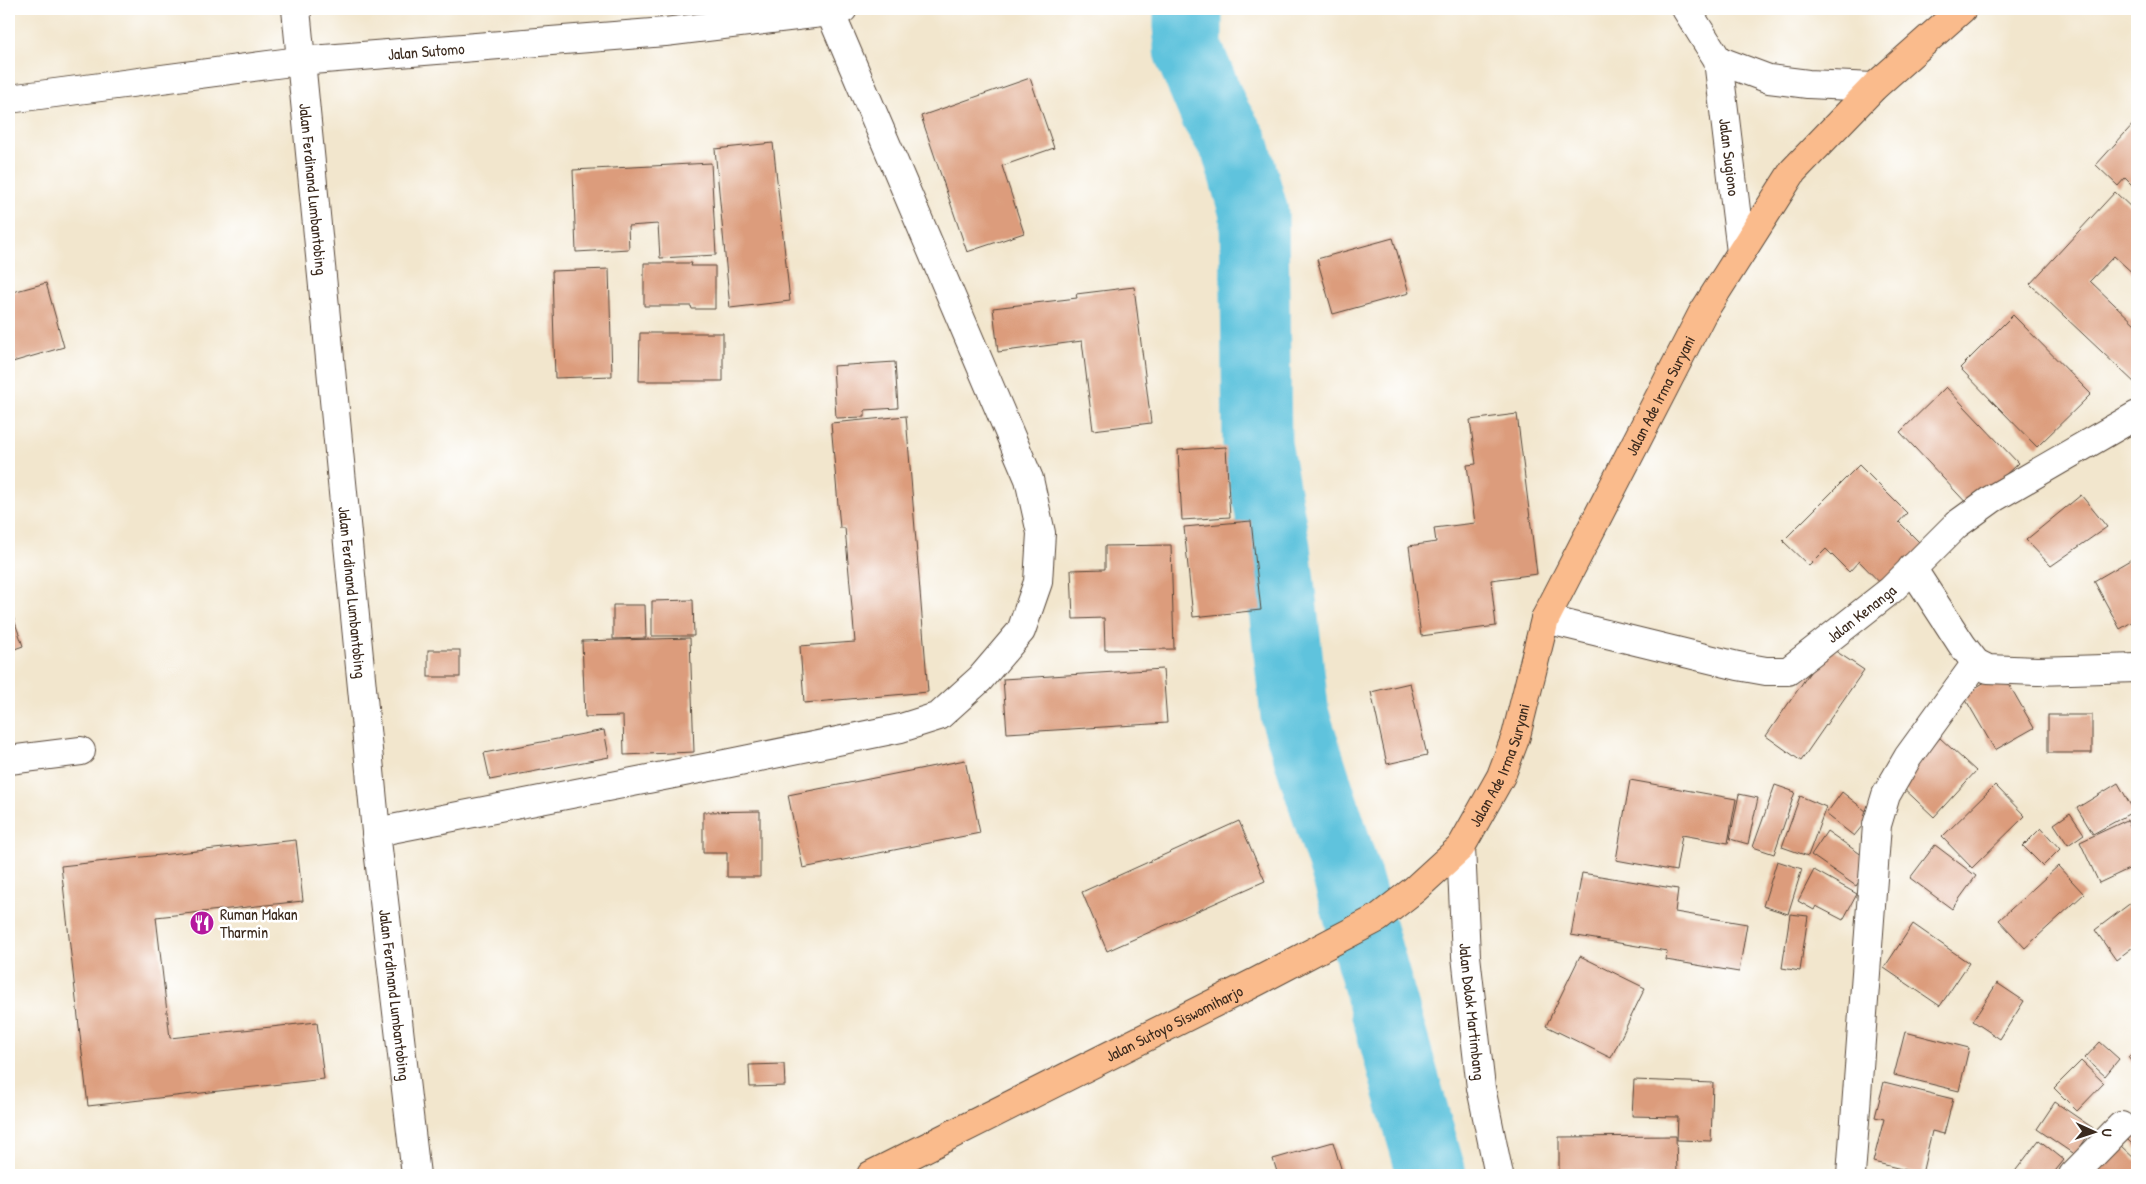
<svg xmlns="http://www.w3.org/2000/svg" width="2146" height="1184" font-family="'Patrick Hand',sans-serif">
<rect width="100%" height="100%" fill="#fff"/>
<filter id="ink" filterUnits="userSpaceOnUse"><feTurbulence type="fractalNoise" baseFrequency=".02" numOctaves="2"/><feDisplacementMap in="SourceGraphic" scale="10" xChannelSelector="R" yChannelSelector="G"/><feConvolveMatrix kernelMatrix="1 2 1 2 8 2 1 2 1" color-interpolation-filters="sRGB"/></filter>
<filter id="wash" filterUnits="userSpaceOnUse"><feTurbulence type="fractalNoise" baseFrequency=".0096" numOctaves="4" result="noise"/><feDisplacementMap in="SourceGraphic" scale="20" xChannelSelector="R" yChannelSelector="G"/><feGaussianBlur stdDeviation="1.12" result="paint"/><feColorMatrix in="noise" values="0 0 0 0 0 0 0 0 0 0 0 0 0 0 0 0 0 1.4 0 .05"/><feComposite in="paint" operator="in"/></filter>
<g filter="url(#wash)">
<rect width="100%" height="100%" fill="#f2e6cd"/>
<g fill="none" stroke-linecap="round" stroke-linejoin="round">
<polyline stroke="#5fc3dd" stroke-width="69" points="1188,9 1188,50 1215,114 1235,146 1254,213 1257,444 1276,547 1295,716 1347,877 1432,1175"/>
</g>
<g id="blocks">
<g fill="#dc9c7c">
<polygon points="1030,78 1054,148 1002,166 1024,233 967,252 921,116"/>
<polygon points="2135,122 2137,125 2137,190 2125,178 2118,186 2096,165"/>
<polygon points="773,143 790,301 730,308 715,149"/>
<polygon points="711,163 716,255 660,258 658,224 628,226 629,249 576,252 573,170"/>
<polygon points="2115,192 2137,213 2137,277 2114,256 2090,281 2137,326 2137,385 2030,284"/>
<polygon points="1393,238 1409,293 1333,314 1317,259"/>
<polygon points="644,263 692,263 691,266 715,266 715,309 692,309 691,306 644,306"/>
<polygon points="609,269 612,376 555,378 552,271"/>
<polygon points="46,283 64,347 9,363 9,293"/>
<polygon points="1134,287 1151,423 1093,430 1082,341 998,352 993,308 1077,298 1076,294"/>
<polygon points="2013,315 2091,394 2037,447 1960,368"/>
<polygon points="640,333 723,333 723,381 639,381"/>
<polygon points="895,362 898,408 865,410 865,417 836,418 833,366"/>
<polygon points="1946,387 2018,463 1971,508 1900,432"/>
<polygon points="1517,414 1537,574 1491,580 1496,626 1421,636 1409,546 1436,542 1434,528 1475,523 1467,465 1476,464 1470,420"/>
<polygon points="906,416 928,692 804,703 800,646 855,642 845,528 840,528 831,423"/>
<polygon points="1226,447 1230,517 1182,520 1178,450"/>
<polygon points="1859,465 1907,513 1899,522 1927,550 1887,590 1859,561 1849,572 1826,549 1809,566 1783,541"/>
<polygon points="2081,495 2107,527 2051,566 2026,540"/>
<polygon points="1251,521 1261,610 1193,617 1184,527"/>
<polygon points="1171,545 1174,649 1105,650 1104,618 1073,619 1071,570 1105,569 1105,546"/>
<polygon points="2137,556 2137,619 2120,629 2094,581"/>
<polygon points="693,600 694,636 652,636 652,601"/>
<polygon points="9,605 23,646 9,651"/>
<polygon points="613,605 645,605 646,638 613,639"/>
<polygon points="690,638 694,752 624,755 623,716 585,717 582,641"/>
<polygon points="1828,646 1864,670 1801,761 1766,736"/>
<rect x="428" y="650" width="32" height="27"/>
<polygon points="1163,669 1167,723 1007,733 1003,679"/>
<polygon points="2002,672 2034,728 1995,750 1963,695"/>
<polygon points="1410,683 1427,755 1387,764 1371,692"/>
<rect x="2048" y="715" width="44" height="38"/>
<polygon points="604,730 609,757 490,780 484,753"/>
<polygon points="1940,738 1976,771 1934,817 1898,783"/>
<polygon points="965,760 980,833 803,868 788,795"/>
<polygon points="1630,780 1736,799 1728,843 1682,835 1676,871 1616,860"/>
<polygon points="2118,783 2134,811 2093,834 2077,808"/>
<polygon points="1775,785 1795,792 1774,854 1753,847"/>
<polygon points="1995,785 2025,816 1972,868 1942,837"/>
<polygon points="1842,792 1871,815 1854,836 1826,814"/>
<polygon points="1739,794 1758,798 1748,844 1730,839"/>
<polygon points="1800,796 1826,807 1808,856 1782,847"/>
<polygon points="760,811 760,877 727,877 727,853 703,853 703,812"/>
<polygon points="2070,813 2084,834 2068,845 2054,824"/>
<polygon points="2127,820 2137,841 2137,865 2099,883 2080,842"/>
<polygon points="1239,821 1265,881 1107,951 1082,892"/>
<polygon points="2041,828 2060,849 2043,866 2023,846"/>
<polygon points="1827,831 1872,862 1856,886 1811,855"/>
<polygon points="296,840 303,901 156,917 170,1038 317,1022 324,1079 88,1106 61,866"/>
<polygon points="1935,845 1976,876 1952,909 1910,878"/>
<polygon points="1777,861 1802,869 1788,914 1763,906"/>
<polygon points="2058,866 2084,894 2025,948 1999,920"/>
<polygon points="1814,870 1857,894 1843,920 1816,906 1814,910 1798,901"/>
<polygon points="1582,873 1678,889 1675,912 1747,924 1739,972 1666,960 1667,951 1571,935"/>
<polygon points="2132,902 2137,909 2137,944 2116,960 2095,930"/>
<polygon points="1790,914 1808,916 1800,971 1782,968"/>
<polygon points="1913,924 1969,963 1940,1006 1884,968"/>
<polygon points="1580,956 1645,988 1611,1058 1546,1026"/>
<polygon points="1997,983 2024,1001 2000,1039 1973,1021"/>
<polygon points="1905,1032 1969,1048 1959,1091 1894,1075"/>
<polygon points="2100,1042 2119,1059 2105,1076 2085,1058"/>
<polygon points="2137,1049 2137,1069 2128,1057"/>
<polygon points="2081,1061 2104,1083 2077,1111 2054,1088"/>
<polygon points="784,1064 785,1086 750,1087 749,1065"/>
<polygon points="1634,1080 1713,1083 1711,1141 1677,1140 1678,1117 1632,1116"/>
<polygon points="1884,1082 1953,1099 1944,1134 1932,1131 1922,1174 1873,1162 1884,1119 1875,1117"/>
<polygon points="2055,1102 2093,1128 2075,1155 2037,1129"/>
<polygon points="2137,1126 2137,1149 2126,1138"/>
<polygon points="1676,1136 1677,1175 1559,1175 1559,1137"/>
<polygon points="2039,1140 2064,1160 2052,1175 2014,1175 2013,1174"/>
<polygon points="1333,1142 1343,1175 1278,1175 1273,1159"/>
<polygon points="2120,1145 2137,1161 2137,1175 2092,1175"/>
</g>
</g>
</g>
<g filter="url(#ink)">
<use href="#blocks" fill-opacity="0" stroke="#564638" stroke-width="1"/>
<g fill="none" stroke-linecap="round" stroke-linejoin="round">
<defs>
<g id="minor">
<path id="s1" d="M296 9 376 832 416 1175"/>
<path id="s2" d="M1686 9 1718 60 1741 252"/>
<polyline points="1718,60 1769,79 1808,84 1874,87"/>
<polyline points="1912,568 1962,645 1976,663 1988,669 2037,671 2137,668"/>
<path id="s3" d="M1545 619 1738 666 1766 671H1788L1891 590 1956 525 1992 499 2137 415"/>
<polyline points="9,760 81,751"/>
<polyline points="376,832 730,763 901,728 939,716 980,679 1021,631 1038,582 1041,533 1029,479 830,12"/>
<polyline points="1851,1175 1877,825 1886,795 1908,757 1976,663"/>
<polyline points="2073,1175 2121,1126"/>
</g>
<g id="tertiary">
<path id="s4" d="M9 99 299 61 665 32 830 12 843 9"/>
<path id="s5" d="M1461 847 1466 956 1481 1088 1499 1175"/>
</g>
<g id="trunk">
<path id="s6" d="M871 1175 1256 982 1378 918 1414 890 1461 847 1501 776 1516 736 1545 619 1702 314 1793 171 1874 87 1962 9"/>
</g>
</defs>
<use href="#minor" stroke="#564638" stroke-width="30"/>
<use href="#tertiary" stroke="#564638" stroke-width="30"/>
<use href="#trunk" stroke="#564638" stroke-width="30"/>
<use href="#minor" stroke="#fff" stroke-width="28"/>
<use href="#tertiary" stroke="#fff" stroke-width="28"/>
<use href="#trunk" stroke="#fabb8c" stroke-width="28"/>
</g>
</g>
<defs>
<symbol id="restaurant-disc" viewBox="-11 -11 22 22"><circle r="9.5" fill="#b5179e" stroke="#fff"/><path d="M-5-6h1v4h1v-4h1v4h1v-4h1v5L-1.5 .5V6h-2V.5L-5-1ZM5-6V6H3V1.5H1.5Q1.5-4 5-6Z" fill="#fff"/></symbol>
</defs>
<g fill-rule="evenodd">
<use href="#restaurant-disc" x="188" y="909" width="28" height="28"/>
</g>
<g text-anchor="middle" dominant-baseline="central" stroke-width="5" stroke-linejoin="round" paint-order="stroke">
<g font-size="16" fill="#3b2a1e" stroke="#fff">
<text stroke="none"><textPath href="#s4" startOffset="420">Jalan Sutomo</textPath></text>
<text stroke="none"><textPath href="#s2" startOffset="158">Jalan Sugiono</textPath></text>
<text stroke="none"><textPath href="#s1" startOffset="181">Jalan Ferdinand Lumbantobing</textPath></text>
<text stroke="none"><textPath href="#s6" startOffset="1174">Jalan Ade Irma Suryani</textPath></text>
<text stroke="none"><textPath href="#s1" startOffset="586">Jalan Ferdinand Lumbantobing</textPath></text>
<text stroke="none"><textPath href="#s3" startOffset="342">Jalan Kenanga</textPath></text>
<text stroke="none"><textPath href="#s6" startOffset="769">Jalan Ade Irma Suryani</textPath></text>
<text stroke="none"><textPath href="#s1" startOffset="991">Jalan Ferdinand Lumbantobing</textPath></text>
<text stroke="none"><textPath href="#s5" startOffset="165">Jalan Dolok Martimbang</textPath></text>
<text stroke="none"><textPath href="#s6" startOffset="339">Jalan Sutoyo Siswomiharjo</textPath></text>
</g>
<g font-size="16" fill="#3b2a1e" stroke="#fff" text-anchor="start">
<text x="220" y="914">Ruman Makan<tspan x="220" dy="18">Tharmin</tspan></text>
</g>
</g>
<rect width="2146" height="1184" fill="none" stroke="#fff" stroke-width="30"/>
<g transform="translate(2094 1132) rotate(93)" stroke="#ffffff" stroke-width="4" paint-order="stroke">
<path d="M0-4L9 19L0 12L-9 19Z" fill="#3b2a1e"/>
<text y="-8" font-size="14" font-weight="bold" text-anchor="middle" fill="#3b2a1e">U</text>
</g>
</svg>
